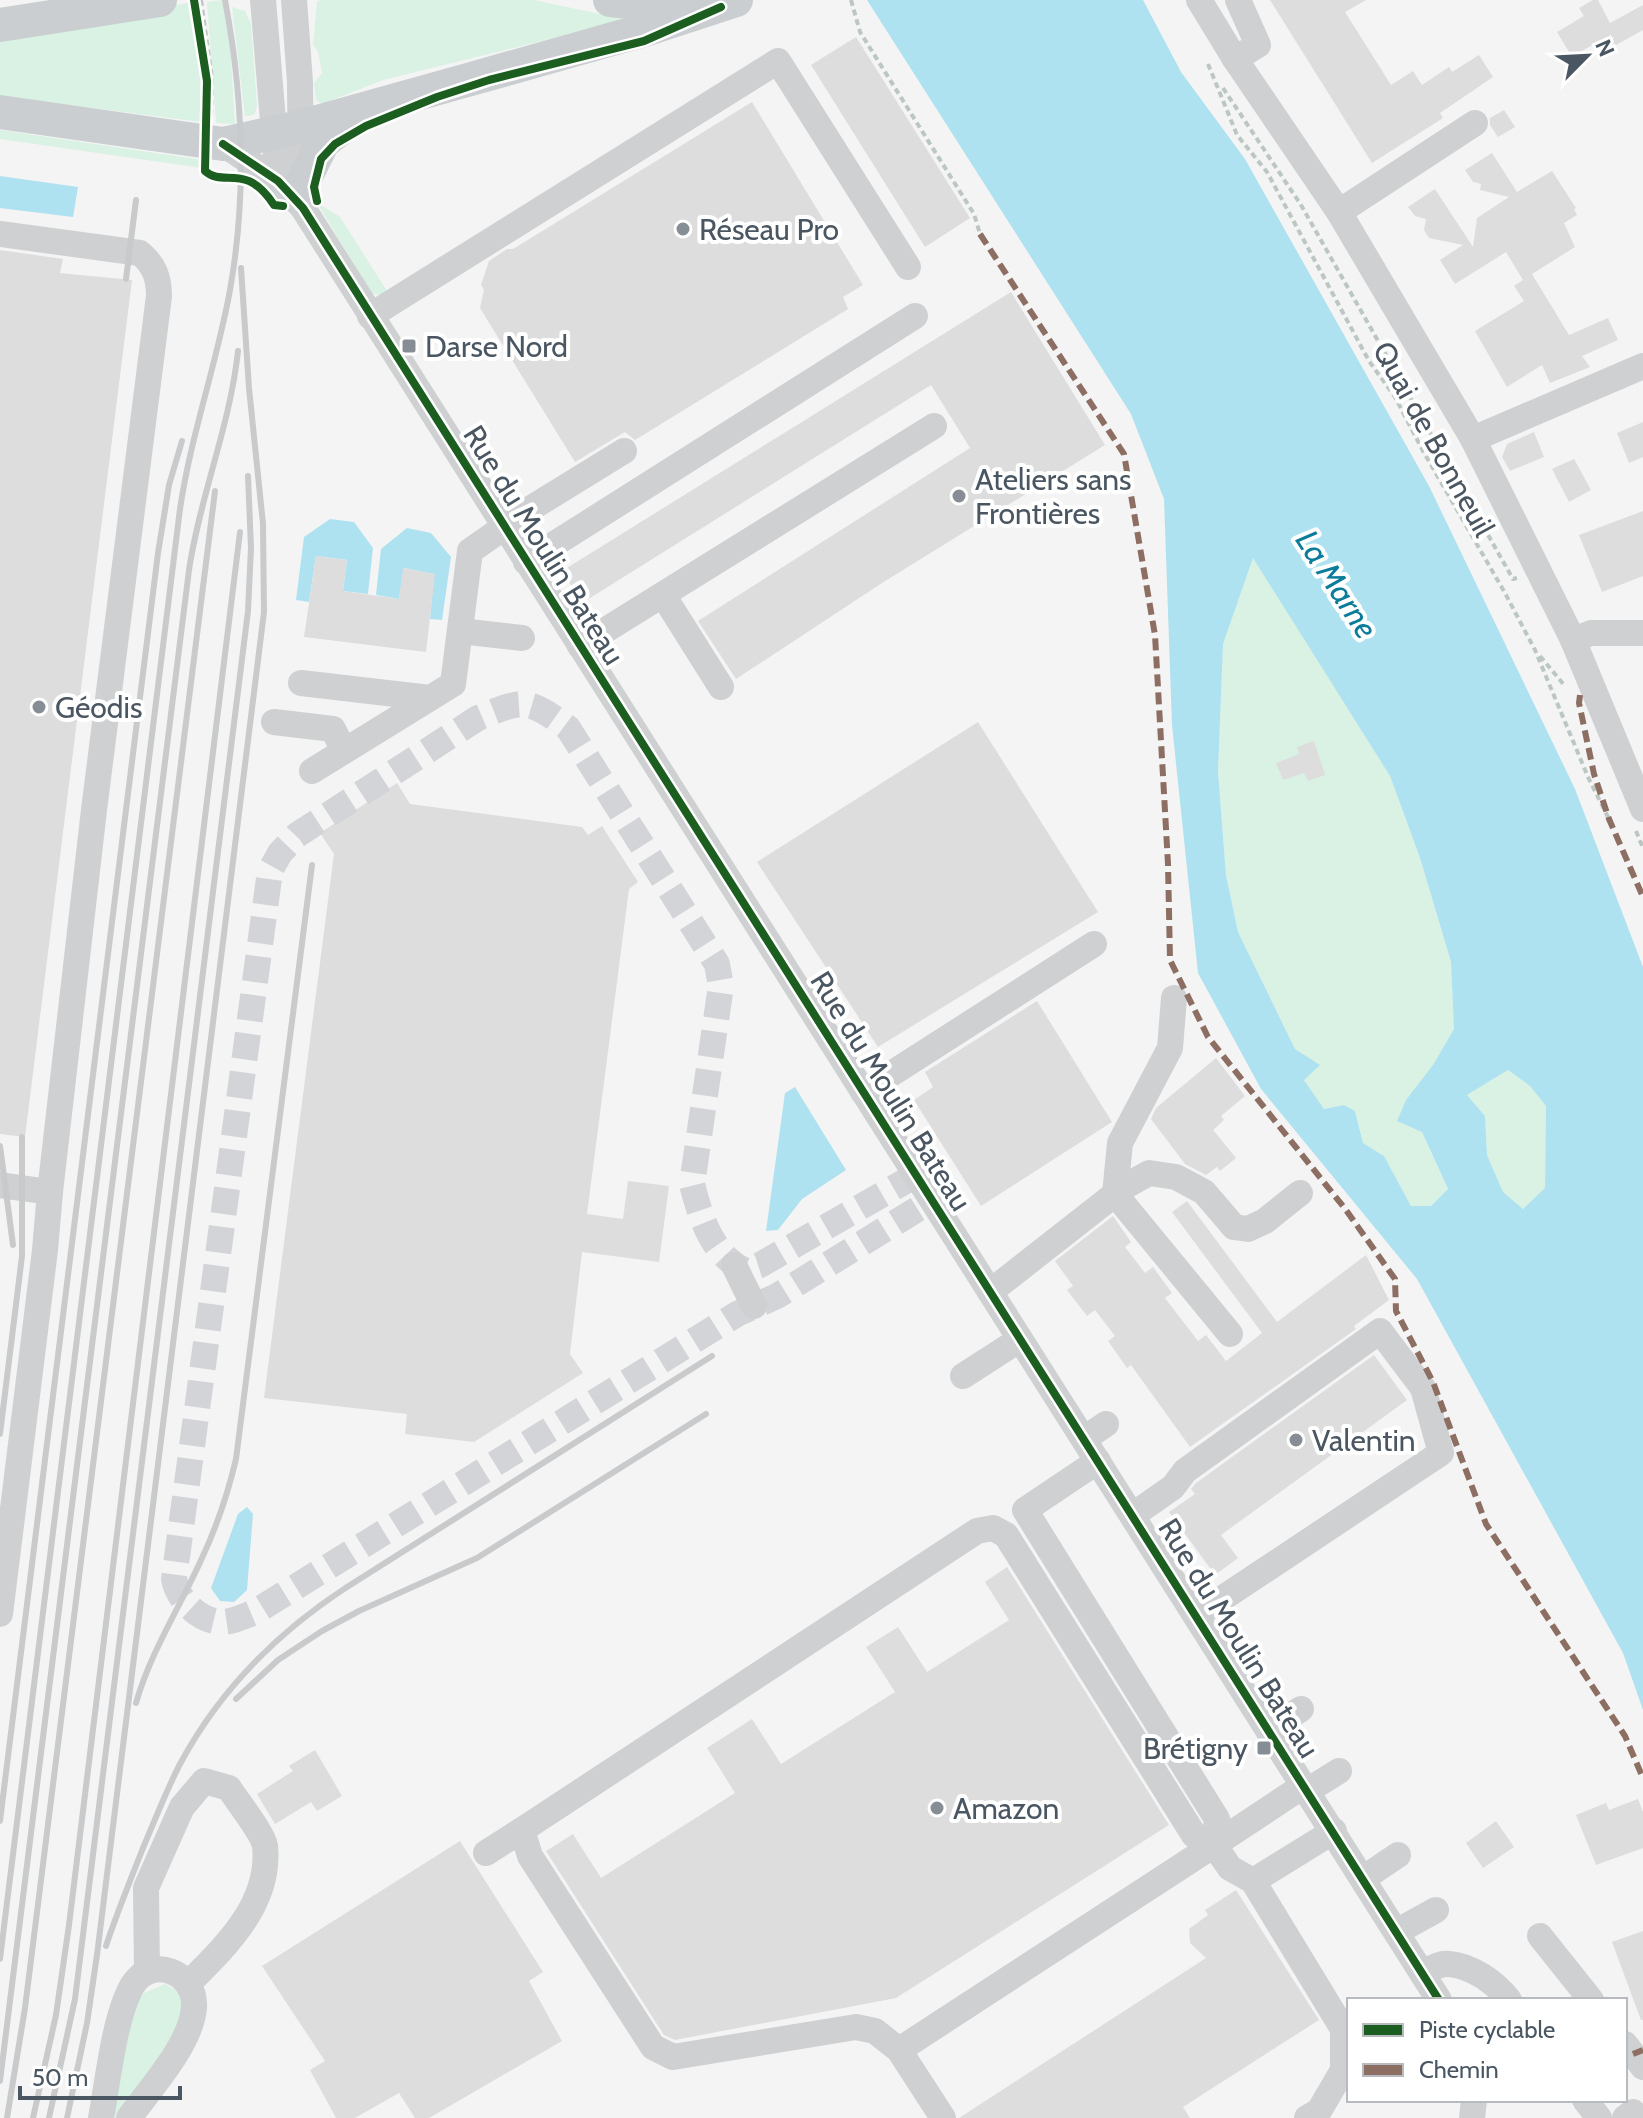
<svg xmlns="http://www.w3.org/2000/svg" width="1643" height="2118" font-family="Cabin,sans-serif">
<rect width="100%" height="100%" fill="#f4f4f4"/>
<g fill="#d9f2e3">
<polygon points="222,0 230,42 235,124 216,123 207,2"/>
<polygon points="320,0 534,0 595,13 635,18 383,80 322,104 316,100 314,83 322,73 318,52 313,45 317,2"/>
<polygon points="194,2 205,83 201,122 0,96 0,32"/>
<polygon points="232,7 245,11 251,24 257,105 255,114 245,117"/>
<polygon points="0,130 203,160 202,168 0,139"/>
<polygon points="321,205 340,217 387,291 379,295 371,293 319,206"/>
<polygon points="1253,557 1390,776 1420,858 1451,962 1454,1029 1433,1065 1422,1132 1448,1190 1431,1206 1411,1206 1384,1156 1363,1143 1355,1111 1344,1105 1324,1109 1304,1080 1319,1065 1295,1049 1238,932 1226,875 1218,772 1223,644"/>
<polygon points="1508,1070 1530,1086 1546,1106 1545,1189 1523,1209 1503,1192 1487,1155 1485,1116 1467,1095"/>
<polygon points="165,1984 180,1992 185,2014 123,2118 107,2118 137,2001 144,1993"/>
</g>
<g fill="#aee2f0" fill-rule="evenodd">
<path d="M867 0H1143L1181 72 1245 159 1429 486 1575 789 1643 967V1710L1623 1653 1417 1279 1261 1089 1198 973 1172 725 1164 499 1131 414ZM1253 558 1390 776 1420 858 1451 962 1454 1029 1433 1065 1406 1100 1397 1121 1422 1132 1448 1189 1431 1206H1411L1384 1156 1363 1143 1355 1111 1344 1105 1324 1109 1304 1080 1320 1065 1295 1049 1238 932 1226 875 1218 772 1223 644ZM1508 1070 1530 1086 1546 1106 1545 1188 1523 1209 1503 1192 1487 1155 1485 1116 1467 1095Z"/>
<polygon points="0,176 78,187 73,217 0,208"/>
<polygon points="330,519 354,522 373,548 368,594 343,591 347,560 316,556 309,602 296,600 304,537"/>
<polygon points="407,528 431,533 451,557 442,620 430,619 434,574 404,568 399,599 376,595 381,549"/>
<polygon points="795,1087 846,1170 802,1199 778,1230 766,1231 785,1093"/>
<polygon points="247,1507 253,1514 247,1590 234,1602 220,1601 211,1588 238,1514"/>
</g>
<g fill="#ddddde">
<polygon points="1270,0 1366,0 1345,12 1391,85 1413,71 1422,85 1449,67 1452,72 1479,55 1493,77 1440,113 1443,118 1372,163"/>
<polygon points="1593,0 1598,0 1610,23 1643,5 1643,30 1600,54 1594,44 1572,57 1557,32 1584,16 1579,8"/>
<polygon points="856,37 970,218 925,247 811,65"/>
<polygon points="752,102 863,285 843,297 848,309 635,440 625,432 575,462 480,308 484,290 481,285 489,261 507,249 513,249"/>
<polygon points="1504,110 1515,127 1498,137 1490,125 1490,118"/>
<polygon points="1492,153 1517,192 1552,171 1576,208 1574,209 1577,215 1564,223 1575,247 1532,274 1569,335 1608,318 1618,340 1582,356 1590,367 1550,383 1542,365 1507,387 1475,331 1524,301 1514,286 1523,280 1506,252 1455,284 1440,260 1463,245 1429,238 1424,230 1426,219 1415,216 1408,207 1435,189 1473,247 1477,218 1509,197 1480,190 1481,184 1473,182 1465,170"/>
<polygon points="0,250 63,259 60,273 132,280 25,1137 0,1134"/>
<polygon points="1011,292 1105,445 882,583 736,679 698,621 970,448 931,385 582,603 562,571"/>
<polygon points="1643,422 1643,457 1629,463 1617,433"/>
<polygon points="1534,432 1544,457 1510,471 1502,457 1507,444"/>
<polygon points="1574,459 1591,490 1569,502 1552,469"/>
<polygon points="1643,511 1643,576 1602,592 1579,535"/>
<polygon points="316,556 347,560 343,591 399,599 403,568 435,574 426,652 304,637"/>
<polygon points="978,722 1098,912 878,1047 757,862"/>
<polygon points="1314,741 1325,775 1308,781 1304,773 1283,780 1276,763 1299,754 1297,747"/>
<polygon points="397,783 410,804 582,827 588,835 602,826 638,882 629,889 587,1214 623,1219 628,1181 669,1186 659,1262 582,1252 570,1354 583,1373 474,1442 405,1434 407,1414 264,1398 334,854 320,833"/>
<polygon points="1037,1001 1112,1122 981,1206 914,1100 933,1087 925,1072"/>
<polygon points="1216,1058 1245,1096 1221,1116 1224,1120 1213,1130 1236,1158 1220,1171 1217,1167 1206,1175 1185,1164 1151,1119 1156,1108"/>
<polygon points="1187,1201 1277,1322 1366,1255 1389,1300 1354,1326 1356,1329 1190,1447 1131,1365 1127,1368 1108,1341 1115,1336 1095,1310 1087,1316 1067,1290 1073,1286 1055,1261 1113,1216 1131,1242 1125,1247 1145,1273 1153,1267 1172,1293 1165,1298 1198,1341 1206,1335 1226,1361 1262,1333 1172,1212"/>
<polygon points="1374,1355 1407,1400 1221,1535 1238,1558 1215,1575 1169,1512 1195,1494 1191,1489 1196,1483"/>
<polygon points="1007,1567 1169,1825 896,1998 675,2040 664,2035 546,1851 573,1834 601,1878 735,1793 707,1748 752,1719 781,1764 895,1692 866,1647 898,1627 927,1672 1009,1620 985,1582"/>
<polygon points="315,1750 342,1796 317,1811 311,1802 275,1824 257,1794 293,1771 289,1766"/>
<polygon points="1638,1799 1643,1812 1643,1848 1596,1865 1576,1815 1606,1803 1609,1810"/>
<polygon points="1496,1821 1514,1847 1483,1868 1466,1843"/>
<polygon points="460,1841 543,1972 529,1981 562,2041 429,2118 415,2118 399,2093 355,2118 336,2118 310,2070 325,2061 262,1966"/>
<polygon points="1236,1890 1319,2020 1183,2107 1190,2118 959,2118 1206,1958 1190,1943 1189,1929 1208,1915 1205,1910"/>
<polygon points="1643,1931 1643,2020 1641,2020 1612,1942"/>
</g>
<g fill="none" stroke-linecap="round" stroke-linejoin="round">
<path stroke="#d2d4d7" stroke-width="26" stroke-dasharray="26 13" stroke-linecap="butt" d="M916 1175 760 1265 744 1270C712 1255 700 1216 692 1184L721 986 717 964 568 728C528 698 523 699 478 718L297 835 280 853 270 871 174 1579C178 1601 201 1623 224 1622 235 1621 245 1616 255 1612L737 1314 777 1296 932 1200"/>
<g stroke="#bcc7c4" stroke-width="4" stroke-dasharray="6 4" stroke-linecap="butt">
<polyline points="201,0 212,78 211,117"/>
<polyline points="851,0 860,32 974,214 980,234"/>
<polyline points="1208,64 1237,135 1267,172 1369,361 1395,397 1423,451 1505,593 1535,650 1588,777 1609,819"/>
<polyline points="1223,88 1301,205 1513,579 1517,578"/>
<polyline points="1540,656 1565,686"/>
<polyline points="1636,831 1643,848"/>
</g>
<g stroke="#ced0d2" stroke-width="26">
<polyline points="263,0 278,181"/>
<polyline points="294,0 300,82 301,185"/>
<polyline points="1199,0 1235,59 1339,212 1473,439 1573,640 1643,809"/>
<polyline points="1235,59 1258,45 1238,0"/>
<polyline points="223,144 278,181 303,208 1439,2000"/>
<polyline points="1339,212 1475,123"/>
<path d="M0 234 140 253C154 265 159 277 159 296L94 810 50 1192 0 1185"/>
<polyline points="370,316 778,61 908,267"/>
<polyline points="1473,439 1643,366"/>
<polyline points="526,562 915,316"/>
<polyline points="663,595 721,687"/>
<polyline points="460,631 522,638"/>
<polyline points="1573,640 1591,633 1643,633"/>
<polyline points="580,646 934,426"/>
<polyline points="301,683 430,698"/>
<polyline points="274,722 333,729 344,751"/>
<polyline points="312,771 453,684 470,551 533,507 624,451"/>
<polyline points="1174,998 1170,1048 1120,1143 1115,1194 1230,1334"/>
<polyline points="863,1092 1094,944"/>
<polyline points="734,1265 754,1306"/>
<polyline points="990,1292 1124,1187 1149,1173 1176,1177 1204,1192 1234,1227 1248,1229 1265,1221 1300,1193"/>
<polyline points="963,1376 1019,1340"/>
<polyline points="1084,1439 1106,1424"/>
<polyline points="1098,1461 1025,1510 1217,1819 1214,1845 1303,1786"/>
<polyline points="1133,1515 1173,1487 1185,1471 1380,1331 1423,1388 1441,1453 1196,1616"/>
<polyline points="0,1614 45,1250 50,1192"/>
<polyline points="1268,1730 1301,1709"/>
<polyline points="1307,1791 1339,1771"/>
<polyline points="486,1853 522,1830"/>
<polyline points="1364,1878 1398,1855"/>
<polyline points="1253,1881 1334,1831"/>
<polyline points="1398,1931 1436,1910"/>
<polyline points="1540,1936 1591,2000"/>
<path d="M147 1972 146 1888 182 1807 204 1781 229 1788C237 1801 263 1833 265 1846 271 1904 225 1947 188 1984"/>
<path d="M1424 1972C1432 1968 1440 1963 1449 1964 1472 1966 1495 1982 1509 2000"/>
<polyline points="1625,2044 1643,2067"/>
<polyline points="899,2050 875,2031 856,2027 673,2057 653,2047 530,1856 522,1830 977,1531 993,1528 1006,1535 1194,1835 1214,1845 1230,1868 1253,1881 1343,2029 1343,2070 1319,2111 1307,2118"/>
<polyline points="1585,2100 1599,2118"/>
<path d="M101 2118C108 2081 114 2018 132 1986 151 1954 196 1972 194 2007 192 2043 150 2089 129 2118"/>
<polyline points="943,2118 899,2050 1214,1845"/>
<polyline points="1472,2118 1474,2100"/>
<polyline points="1625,2118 1633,2112"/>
</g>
<g stroke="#caced1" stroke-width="34">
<polyline points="610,0 651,4 695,0"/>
<polyline points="0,25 160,0"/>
<polyline points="0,112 223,144 299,127 471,79 641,31 736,0"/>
<polyline points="301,186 323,142 357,116"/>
</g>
<g stroke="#c9cacc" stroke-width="6">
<polyline points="126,279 136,200"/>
<polyline points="0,1146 13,1245"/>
<polyline points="0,1434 22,1256 22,1137"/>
<polyline points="236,1699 278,1660 322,1631 359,1611 477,1558 706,1414"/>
<path d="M136 1703C151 1651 180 1607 202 1558 217 1526 228 1493 236 1459L312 865"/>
<polyline points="0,1821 158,553 169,485 182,441"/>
<path d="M106 1946C117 1913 130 1881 143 1848 155 1820 166 1791 180 1764 219 1691 278 1632 347 1587L712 1356"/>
<path d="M0 1959 180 509C191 434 217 363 230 290 247 194 243 95 225 0"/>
<path d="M0 2081 189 570C200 496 230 426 238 351"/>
<polyline points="7,2118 25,2008 215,491"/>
<polyline points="33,2118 56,2015 69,1925 240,532"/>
<polyline points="49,2118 75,1999 248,611 251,548 248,476"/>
<polyline points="67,2118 87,2023 97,1955 264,612 263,524 249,388 241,268"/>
</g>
<g stroke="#8d6e63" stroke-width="6" stroke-dasharray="12 6" stroke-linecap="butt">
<polyline points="980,234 1124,454 1155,635 1168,864 1170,960 1208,1037 1346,1210 1395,1279 1396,1311 1433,1382 1486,1524 1625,1736 1643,1778"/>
<polyline points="1580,695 1579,703 1594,774 1609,819 1643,897"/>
<polyline points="1633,2054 1643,2050"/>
</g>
<defs>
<g id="cycleway">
<path d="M194 0 207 81 205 171C224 188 245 161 274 205L283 206"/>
<polyline points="223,144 278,181 303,208 1439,2000"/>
<polyline points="317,201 314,187 321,159 335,144 366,126 437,97 489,80 644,41 721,7"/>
</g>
</defs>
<use href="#cycleway" stroke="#fff" stroke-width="13"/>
<use href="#cycleway" stroke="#1b5e20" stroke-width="8"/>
</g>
<g fill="#868d94" stroke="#fff" stroke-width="3">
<circle cx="683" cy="229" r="8"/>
<rect x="401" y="338" width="16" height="16" rx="4"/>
<circle cx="959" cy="496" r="8"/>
<circle cx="39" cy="707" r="8"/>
<circle cx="1296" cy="1440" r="8"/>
<rect x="1256" y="1740" width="16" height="16" rx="4"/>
<circle cx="937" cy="1808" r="8"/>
</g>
<g text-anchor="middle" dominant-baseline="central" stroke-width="8" stroke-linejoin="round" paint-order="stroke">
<g font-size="30" fill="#4a5661" stroke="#fff" text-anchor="start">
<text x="699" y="229">Réseau Pro</text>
<text x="425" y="346">Darse Nord</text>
<text x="975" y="479">Ateliers sans<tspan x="975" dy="34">Frontières</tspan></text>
<text x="55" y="707">Géodis</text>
<text x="1312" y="1440">Valentin</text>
<text x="1248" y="1748" text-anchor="end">Brétigny</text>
<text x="953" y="1808">Amazon</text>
</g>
<g font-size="30" fill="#4a5661" stroke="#fff">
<text transform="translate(1434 439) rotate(61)">Quai de Bonneuil</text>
<text transform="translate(544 545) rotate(58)">Rue du Moulin Bateau</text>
<text transform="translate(891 1091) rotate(58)">Rue du Moulin Bateau</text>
<text transform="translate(1239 1638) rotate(58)">Rue du Moulin Bateau</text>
</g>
<g font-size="32" font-style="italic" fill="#0c7c9b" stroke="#fff">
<text transform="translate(1337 584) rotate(57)">La Marne</text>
</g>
</g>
<rect x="1347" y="1998" width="280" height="104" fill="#ffffff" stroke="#b7bbc0" stroke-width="2"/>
<rect x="1363" y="2024" width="40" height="12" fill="#1b5e20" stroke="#b7bbc0" stroke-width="2"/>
<text x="1419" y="2038" font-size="24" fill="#4a5661">Piste cyclable</text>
<rect x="1363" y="2064" width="40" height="12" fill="#8d6e63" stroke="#b7bbc0" stroke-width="2"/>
<text x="1419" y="2078" font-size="24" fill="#4a5661">Chemin</text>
<g transform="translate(1587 56) rotate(66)" stroke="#ffffff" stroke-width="6" paint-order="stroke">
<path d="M0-6L14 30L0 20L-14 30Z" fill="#4a5661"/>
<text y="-12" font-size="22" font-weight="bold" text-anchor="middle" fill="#4a5661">N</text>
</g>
<path d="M20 2086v12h160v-12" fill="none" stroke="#4a5661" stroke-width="4"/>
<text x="32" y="2086" font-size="24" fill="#4a5661" stroke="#ffffff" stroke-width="6" paint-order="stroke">50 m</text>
</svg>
